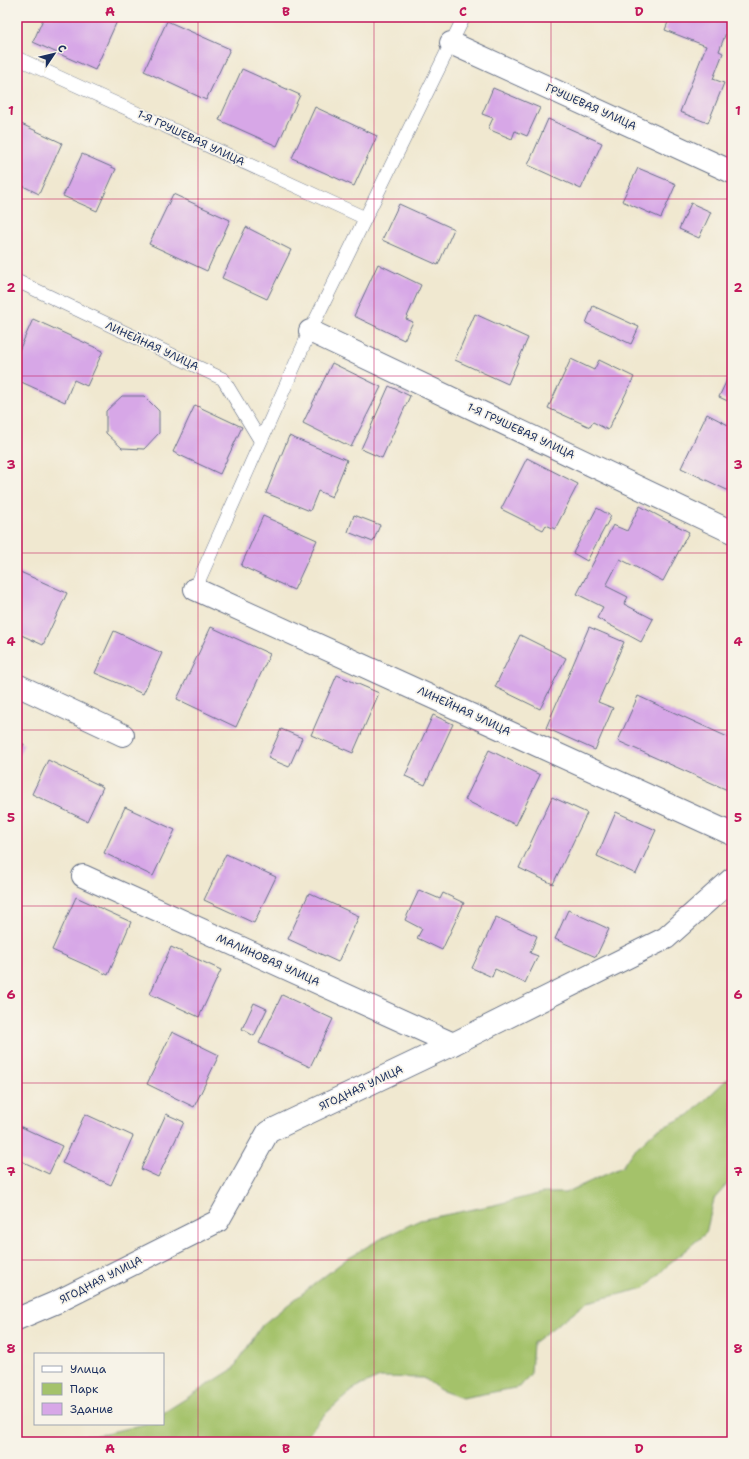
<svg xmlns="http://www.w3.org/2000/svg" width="749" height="1459" font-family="'Shantell Sans',sans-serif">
<rect width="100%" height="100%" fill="#f7f3e8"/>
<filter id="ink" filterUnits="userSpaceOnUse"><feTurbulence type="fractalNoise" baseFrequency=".025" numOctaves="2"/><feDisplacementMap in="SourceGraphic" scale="8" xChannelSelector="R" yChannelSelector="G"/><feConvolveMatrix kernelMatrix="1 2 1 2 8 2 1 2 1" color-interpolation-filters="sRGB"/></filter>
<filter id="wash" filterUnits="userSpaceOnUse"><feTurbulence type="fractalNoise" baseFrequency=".012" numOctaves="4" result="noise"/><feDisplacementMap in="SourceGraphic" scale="16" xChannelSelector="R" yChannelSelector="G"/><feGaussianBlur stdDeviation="0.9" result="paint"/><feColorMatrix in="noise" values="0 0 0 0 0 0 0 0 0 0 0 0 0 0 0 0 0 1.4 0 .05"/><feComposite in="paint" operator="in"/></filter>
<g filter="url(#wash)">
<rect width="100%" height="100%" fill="#f0e8d0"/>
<polygon fill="#a4c26a" stroke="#607864" points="732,1078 732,1179 714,1199 706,1233 671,1262 645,1288 587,1302 533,1343 531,1373 520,1387 462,1398 440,1390 424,1378 380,1377 355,1388 324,1415 301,1442 24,1442 53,1435 94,1436 145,1424 163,1424 163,1413 233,1369 262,1325 349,1257 384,1237 420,1220 494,1205 542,1193 565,1193 622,1167 632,1152 655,1131 689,1115 726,1080"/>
<g id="blocks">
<g fill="#d7a7e7">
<polygon points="44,17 113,17 118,19 95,70 33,42"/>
<polygon points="670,17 732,17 719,51 723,53 713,79 724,83 708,123 680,112 706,46 665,30"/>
<polygon points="167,21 230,49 206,100 144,71"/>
<polygon points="242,69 300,95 277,146 219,120"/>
<polygon points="493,88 540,108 527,136 515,131 512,139 488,129 493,118 482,114"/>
<polygon points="315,107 377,136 354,186 292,158"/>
<polygon points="548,119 602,143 581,189 528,165"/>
<polygon points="17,122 62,143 39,194 17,183"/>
<polygon points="82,154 116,169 97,211 63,196"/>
<polygon points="638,168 676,184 661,218 622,201"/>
<polygon points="173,194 230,220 207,271 149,244"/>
<polygon points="691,203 711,212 699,238 679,229"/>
<polygon points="399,204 454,229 438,265 382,240"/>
<polygon points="246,227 291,250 267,299 222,278"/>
<polygon points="732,260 732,269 729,268"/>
<polygon points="378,264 421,285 406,319 413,322 404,340 354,316"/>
<polygon points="593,306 639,327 631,344 586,323"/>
<polygon points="475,314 528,338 508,384 455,360"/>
<polygon points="33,319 103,351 87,386 74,380 65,402 17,380 17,355"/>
<polygon points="571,359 594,370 599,360 634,377 608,430 593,422 590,427 548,408"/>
<polygon points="332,363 381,387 351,447 303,423"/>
<polygon points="732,369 732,403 719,397"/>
<polygon points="389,386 410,396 382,458 361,449"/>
<polygon points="122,396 144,396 159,411 159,433 144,449 122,448 106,433 106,411"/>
<polygon points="195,405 242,427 220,474 173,452"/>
<polygon points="707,414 732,427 732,486 729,491 681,468"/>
<polygon points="289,436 347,460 332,497 318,491 310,511 266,493"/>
<polygon points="527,458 578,484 555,529 546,525 543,530 501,509"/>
<polygon points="640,506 689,532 663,581 620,559 606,586 628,597 624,604 653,619 641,642 597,618 603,607 577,594 613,525 627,531"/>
<polygon points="597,508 611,516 587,561 573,553"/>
<polygon points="354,515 380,525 373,542 348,532"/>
<polygon points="263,516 317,540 294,590 241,566"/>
<polygon points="18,571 67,593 43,645 17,633"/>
<polygon points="211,627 270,654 236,727 177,699"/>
<polygon points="589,627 624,642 598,702 613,708 595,750 546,728"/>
<polygon points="114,631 162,653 143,694 95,673"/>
<polygon points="520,635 566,658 540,709 495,687"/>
<polygon points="337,675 379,693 353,753 311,735"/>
<polygon points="638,696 732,739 732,792 618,741"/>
<polygon points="433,715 453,724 425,785 405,776"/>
<polygon points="281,729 302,738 289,767 268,758"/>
<polygon points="17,741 24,744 17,759"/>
<polygon points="489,750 540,775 516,825 465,800"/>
<polygon points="48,760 103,787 87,821 32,794"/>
<polygon points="552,797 587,813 553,884 519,868"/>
<polygon points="125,807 175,830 153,876 104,853"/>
<polygon points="616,812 656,830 636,874 597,856"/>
<polygon points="226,854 276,877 254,923 204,900"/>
<polygon points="419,890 440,899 443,893 464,903 442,950 417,938 422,929 405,920"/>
<polygon points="309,893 359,916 338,962 288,939"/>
<polygon points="76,897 131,922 108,975 52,950"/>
<polygon points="568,910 609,929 596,957 555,939"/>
<polygon points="496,917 537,936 530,953 538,956 525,983 495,969 492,977 472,968"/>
<polygon points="171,947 221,970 199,1017 150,994"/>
<polygon points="282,995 333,1019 310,1067 259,1043"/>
<polygon points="254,1003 267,1009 254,1036 242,1029"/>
<polygon points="172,1032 219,1055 194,1107 147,1084"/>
<polygon points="85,1114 133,1136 111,1185 62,1163"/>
<polygon points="166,1114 184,1122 158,1177 141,1169"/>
<polygon points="17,1125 62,1146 49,1174 17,1159"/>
</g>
</g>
</g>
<g filter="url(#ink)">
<use href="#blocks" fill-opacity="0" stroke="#667086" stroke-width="1"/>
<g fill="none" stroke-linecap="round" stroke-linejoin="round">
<defs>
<g id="service">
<polyline points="17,58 365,218"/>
<polyline points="17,281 223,379 260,440"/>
<polyline points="195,589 310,331 464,17"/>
</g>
<g id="minor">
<polyline points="451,43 732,172"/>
<polyline points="310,331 732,532"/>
<polyline points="195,589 732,834"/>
<polyline points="17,685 123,735"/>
<polyline points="83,876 453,1044"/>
<polyline points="17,1319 57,1302 218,1221 268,1132 453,1044 666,938 732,879"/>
</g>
</defs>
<use href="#service" stroke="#667086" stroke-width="14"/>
<use href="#minor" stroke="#667086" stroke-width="24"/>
<use href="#service" stroke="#fff" stroke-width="13"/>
<use href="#minor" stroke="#fff" stroke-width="22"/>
</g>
</g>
<path fill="none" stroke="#c2185b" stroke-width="1" stroke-opacity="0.55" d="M198 17V1442M374 17V1442M551 17V1442M17 199H732M17 376H732M17 553H732M17 730H732M17 906H732M17 1083H732M17 1260H732"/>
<g text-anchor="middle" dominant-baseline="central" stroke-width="3.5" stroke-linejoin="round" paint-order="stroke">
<g font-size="11" fill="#1b2f5e" stroke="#f7f3e8">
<text transform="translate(591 107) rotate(24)">ГРУШЕВАЯ УЛИЦА</text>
<text transform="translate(191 138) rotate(25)">1-Я ГРУШЕВАЯ УЛИЦА</text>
<text transform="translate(152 346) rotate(25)">ЛИНЕЙНАЯ УЛИЦА</text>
<text transform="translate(521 431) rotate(25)">1-Я ГРУШЕВАЯ УЛИЦА</text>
<text transform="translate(464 711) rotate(25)">ЛИНЕЙНАЯ УЛИЦА</text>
<text transform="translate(268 960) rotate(24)">МАЛИНОВАЯ УЛИЦА</text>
<text transform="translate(361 1088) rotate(-25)">ЯГОДНАЯ УЛИЦА</text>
<text transform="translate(101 1280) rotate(-27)">ЯГОДНАЯ УЛИЦА</text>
</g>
</g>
<rect width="749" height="1459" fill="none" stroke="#f7f3e8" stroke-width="44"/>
<rect x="34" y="1353" width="130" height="72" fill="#f7f3e8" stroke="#9fa5b1"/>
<rect x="42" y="1366" width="20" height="6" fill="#ffffff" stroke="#9fa5b1"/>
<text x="70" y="1373" font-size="12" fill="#1b2f5e">Улица</text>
<rect x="42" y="1383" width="20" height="12" fill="#a4c26a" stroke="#9fa5b1"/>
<text x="70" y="1393" font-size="12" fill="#1b2f5e">Парк</text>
<rect x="42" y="1403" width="20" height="12" fill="#d7a7e7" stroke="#9fa5b1"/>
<text x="70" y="1413" font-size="12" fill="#1b2f5e">Здание</text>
<g transform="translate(54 54) rotate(55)" stroke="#f7f3e8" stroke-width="3" paint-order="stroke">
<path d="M0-3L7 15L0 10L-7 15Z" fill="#1b2f5e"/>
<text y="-6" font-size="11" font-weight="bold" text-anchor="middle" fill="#1b2f5e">С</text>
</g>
<rect x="22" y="22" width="705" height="1415" fill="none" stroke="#c2185b" stroke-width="1.5"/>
<g font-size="13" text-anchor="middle" font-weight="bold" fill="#c2185b">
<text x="110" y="16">A</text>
<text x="286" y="16">B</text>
<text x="463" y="16">C</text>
<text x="639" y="16">D</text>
<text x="11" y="115">1</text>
<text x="738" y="115">1</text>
<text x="11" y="292">2</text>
<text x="738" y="292">2</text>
<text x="11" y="469">3</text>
<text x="738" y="469">3</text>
<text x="11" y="646">4</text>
<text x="738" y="646">4</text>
<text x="11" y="822">5</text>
<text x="738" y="822">5</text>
<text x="11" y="999">6</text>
<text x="738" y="999">6</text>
<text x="11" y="1176">7</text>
<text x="738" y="1176">7</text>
<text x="11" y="1353">8</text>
<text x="738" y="1353">8</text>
<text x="110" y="1453">A</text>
<text x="286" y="1453">B</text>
<text x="463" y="1453">C</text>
<text x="639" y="1453">D</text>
</g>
</svg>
